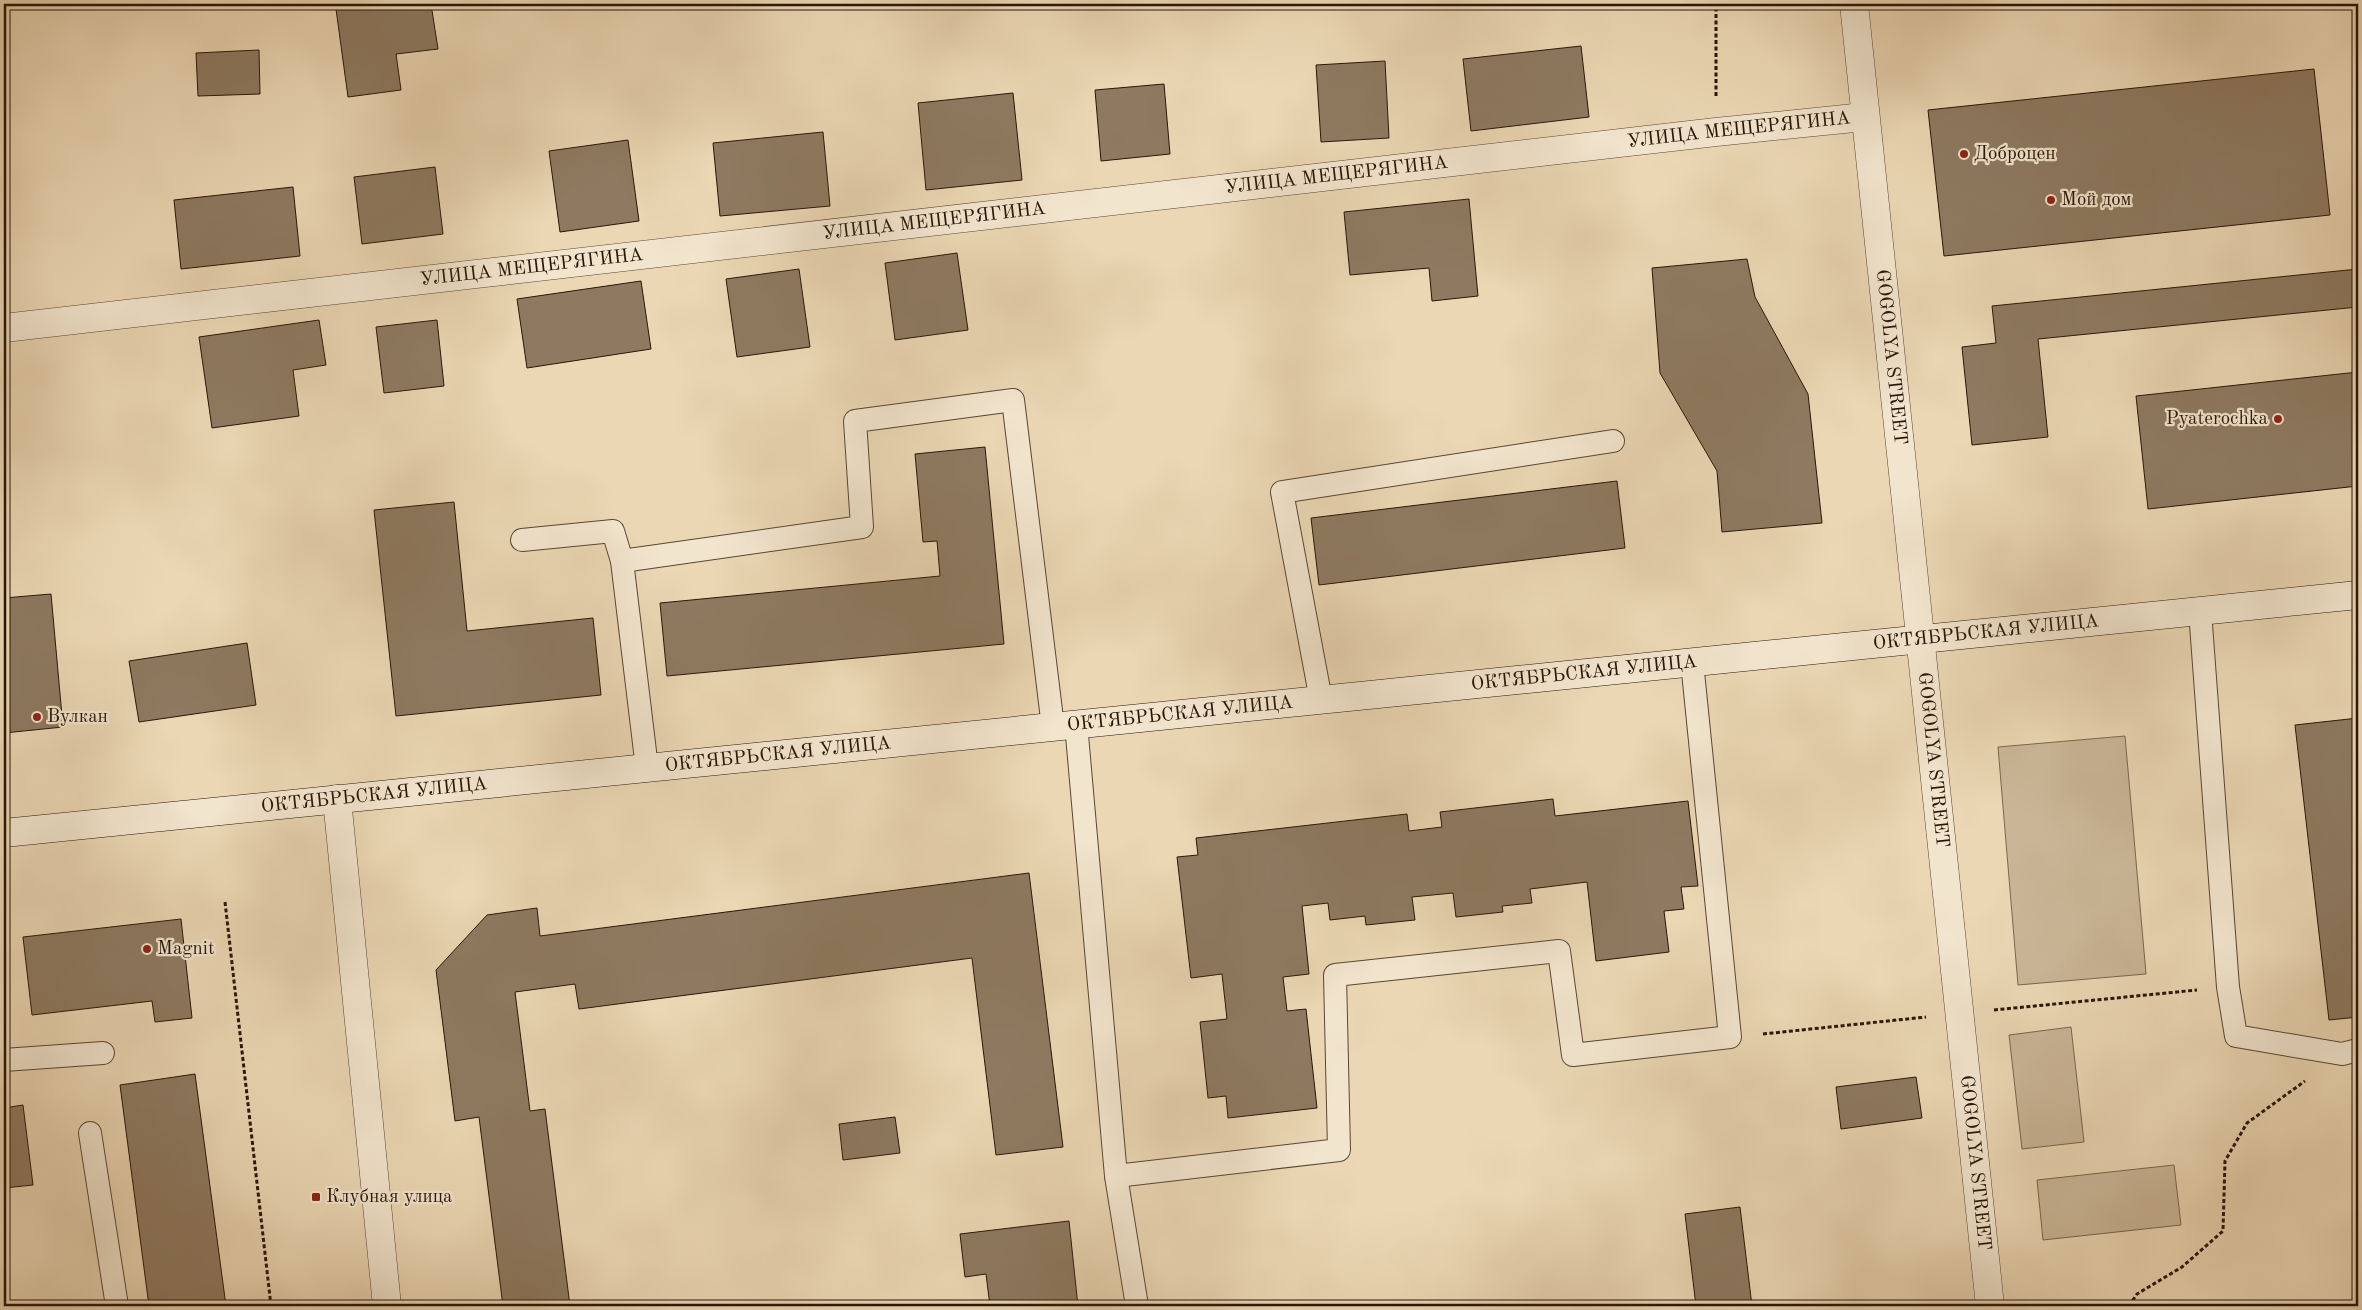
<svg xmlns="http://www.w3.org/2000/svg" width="2362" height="1310" font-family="'Old Standard TT',serif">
<rect width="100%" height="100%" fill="#ebd7b4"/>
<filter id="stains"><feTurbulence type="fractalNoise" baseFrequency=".004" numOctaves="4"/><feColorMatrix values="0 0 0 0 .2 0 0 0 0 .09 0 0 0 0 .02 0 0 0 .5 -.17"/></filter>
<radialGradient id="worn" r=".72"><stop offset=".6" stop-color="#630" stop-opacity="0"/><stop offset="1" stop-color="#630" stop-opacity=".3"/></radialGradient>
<g fill="#cab697" stroke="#7a6650">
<polygon points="2125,736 2146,974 2018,985 1998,747"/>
<polygon points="2071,1027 2084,1142 2022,1149 2009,1035"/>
<polygon points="2174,1165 2181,1225 2043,1240 2037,1180"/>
</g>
<g fill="#8e7a61" stroke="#291608">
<polygon points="377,4 431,4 438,49 396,54 401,90 348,97 336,9"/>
<polygon points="1581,46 1589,117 1471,131 1463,59"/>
<polygon points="259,50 260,94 198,96 196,53"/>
<polygon points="1385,61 1389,138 1321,142 1316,65"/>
<polygon points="2314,69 2330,215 1944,256 1928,110"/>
<polygon points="1164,84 1170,154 1101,161 1095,90"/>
<polygon points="1013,93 1022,180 926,190 918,103"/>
<polygon points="823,132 830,206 720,216 713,143"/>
<polygon points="628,140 639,221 560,232 549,151"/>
<polygon points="435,167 443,234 362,244 354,177"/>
<polygon points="293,187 300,256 181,269 174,200"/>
<polygon points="1469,199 1478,296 1432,301 1429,268 1350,275 1344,212"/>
<polygon points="957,253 968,330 895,340 885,263"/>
<polygon points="1747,259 1755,297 1808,394 1822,523 1722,532 1717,471 1660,373 1652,268"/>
<polygon points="799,269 810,347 737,357 726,279"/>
<polygon points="2358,269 2358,307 2038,339 2048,437 1972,445 1962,347 1996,343 1992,306"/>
<polygon points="641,281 651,349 527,368 517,299"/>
<polygon points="319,320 326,365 293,370 299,416 212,428 199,337"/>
<polygon points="437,320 444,386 384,393 376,327"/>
<polygon points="2358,372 2358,486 2148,509 2136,396"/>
<polygon points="985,447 1004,644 667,676 660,603 940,576 937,541 923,542 915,454"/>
<polygon points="1617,481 1625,548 1319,585 1311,518"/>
<polygon points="454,502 467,631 593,618 601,695 396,716 374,510"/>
<polygon points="51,594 63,727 4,733 4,598"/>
<polygon points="247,643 256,705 139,722 129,661"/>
<polygon points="2358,718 2358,1017 2329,1020 2295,725"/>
<polygon points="1553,799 1555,816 1688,801 1698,886 1681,887 1684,909 1664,911 1669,952 1596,961 1587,882 1530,889 1532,903 1502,906 1503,912 1456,917 1453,893 1412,897 1415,920 1366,925 1365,916 1330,920 1328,903 1302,906 1309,974 1283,977 1287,1011 1306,1009 1317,1108 1228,1118 1226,1096 1208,1098 1200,1022 1227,1019 1222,974 1191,978 1177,857 1198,855 1196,838 1407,814 1409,831 1442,827 1440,812"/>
<polygon points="1029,873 1063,1147 996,1155 972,958 579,1009 575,984 515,992 530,1111 545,1109 570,1306 503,1306 479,1117 455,1121 436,970 487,915 537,908 540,936"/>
<polygon points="181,919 192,1018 155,1022 152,1001 32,1015 23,937"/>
<polygon points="195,1074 226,1306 149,1306 120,1085"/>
<polygon points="1916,1077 1922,1118 1841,1129 1836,1087"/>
<polygon points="23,1105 33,1185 4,1188 4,1108"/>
<polygon points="895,1117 900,1153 843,1160 839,1124"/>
<polygon points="1740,1207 1752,1306 1696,1306 1685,1214"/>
<polygon points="1069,1221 1078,1306 990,1306 986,1274 965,1277 960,1234"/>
</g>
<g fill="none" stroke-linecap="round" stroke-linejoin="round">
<defs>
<g id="service">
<polyline points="522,540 613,531 622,561 647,768"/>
<polyline points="622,561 862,527 855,421 1013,400 1053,727"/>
<polyline points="2200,611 2228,987 2236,1036 2342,1054 2358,1050"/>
<polyline points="1321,700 1282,492 1613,441"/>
<polyline points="1076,724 1116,1176 1137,1306"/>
<polyline points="4,1060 103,1053"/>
<polyline points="90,1133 117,1306"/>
<polyline points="1116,1176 1339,1150 1335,975 1559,951 1573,1055 1730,1037 1692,662"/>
</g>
<g id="minor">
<path id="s1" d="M1854 4 1990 1306"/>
<path id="s2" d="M4 328 1716 132 1864 117"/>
</g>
<polyline id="tertiary" points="337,799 387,1306"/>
<g id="secondary">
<path id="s3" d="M4 833 2358 595"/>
</g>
</defs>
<use href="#service" stroke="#5a4633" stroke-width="24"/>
<use href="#minor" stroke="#5a4633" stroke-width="29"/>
<use href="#tertiary" stroke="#5a4633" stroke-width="29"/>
<use href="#secondary" stroke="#291608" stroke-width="29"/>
<g stroke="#291608" stroke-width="3" stroke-dasharray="4 2.5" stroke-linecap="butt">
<polyline points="1716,96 1716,4"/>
<polyline points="225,902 271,1306"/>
<polyline points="1994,1010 2197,990"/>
<polyline points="1763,1034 1926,1017"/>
<polyline points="2129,1306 2137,1294 2182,1267 2223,1231 2225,1161 2247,1123 2305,1081"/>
</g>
<use href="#service" stroke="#f2e5ce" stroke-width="22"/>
<use href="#minor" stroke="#f2e5ce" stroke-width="28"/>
<use href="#tertiary" stroke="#f2e5ce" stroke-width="28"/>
<use href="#secondary" stroke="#f2e5ce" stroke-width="28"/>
</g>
<g fill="#8f2418" stroke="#f2e5ce" stroke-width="2">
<circle cx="1964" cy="154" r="5"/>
<circle cx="2051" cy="200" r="5"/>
<circle cx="2278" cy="419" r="5"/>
<circle cx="37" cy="717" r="5"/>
<circle cx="147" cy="949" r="5"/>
<rect x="311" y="1192" width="10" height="10" rx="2.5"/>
</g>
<g text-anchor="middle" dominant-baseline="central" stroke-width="4.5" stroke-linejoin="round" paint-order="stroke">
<g font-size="19" fill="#291608" stroke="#f2e5ce">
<text stroke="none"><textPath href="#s2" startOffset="1746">УЛИЦА МЕЩЕРЯГИНА</textPath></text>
<text stroke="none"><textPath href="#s2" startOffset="1341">УЛИЦА МЕЩЕРЯГИНА</textPath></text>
<text stroke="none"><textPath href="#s2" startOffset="936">УЛИЦА МЕЩЕРЯГИНА</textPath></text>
<text stroke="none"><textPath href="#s2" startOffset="531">УЛИЦА МЕЩЕРЯГИНА</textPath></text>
<text stroke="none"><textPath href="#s1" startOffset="355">GOGOLYA STREET</textPath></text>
<text stroke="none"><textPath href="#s3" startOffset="1992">ОКТЯБРЬСКАЯ УЛИЦА</textPath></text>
<text stroke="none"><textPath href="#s3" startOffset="1588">ОКТЯБРЬСКАЯ УЛИЦА</textPath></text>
<text stroke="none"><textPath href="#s3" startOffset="1182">ОКТЯБРЬСКАЯ УЛИЦА</textPath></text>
<text stroke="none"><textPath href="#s3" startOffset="778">ОКТЯБРЬСКАЯ УЛИЦА</textPath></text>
<text stroke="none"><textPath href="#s1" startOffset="760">GOGOLYA STREET</textPath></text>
<text stroke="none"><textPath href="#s3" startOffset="372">ОКТЯБРЬСКАЯ УЛИЦА</textPath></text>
<text stroke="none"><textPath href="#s1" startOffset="1165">GOGOLYA STREET</textPath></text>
</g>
<g font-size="19" fill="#291608" stroke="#f2e5ce" text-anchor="start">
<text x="1974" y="154">Доброцен</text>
<text x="2061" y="200">Мой дом</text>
<text x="2268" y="419" text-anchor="end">Pyaterochka</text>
<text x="47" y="717">Вулкан</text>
<text x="157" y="949">Magnit</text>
<text x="326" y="1197">Клубная улица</text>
</g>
</g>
<rect width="2362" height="1310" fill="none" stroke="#ebd7b4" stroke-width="20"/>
<rect x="5" y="5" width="2352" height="1300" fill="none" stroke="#291608" stroke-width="2.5"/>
<rect x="10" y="10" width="2342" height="1290" fill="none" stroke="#291608"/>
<rect width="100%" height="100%" filter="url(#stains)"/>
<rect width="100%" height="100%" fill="url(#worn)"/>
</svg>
